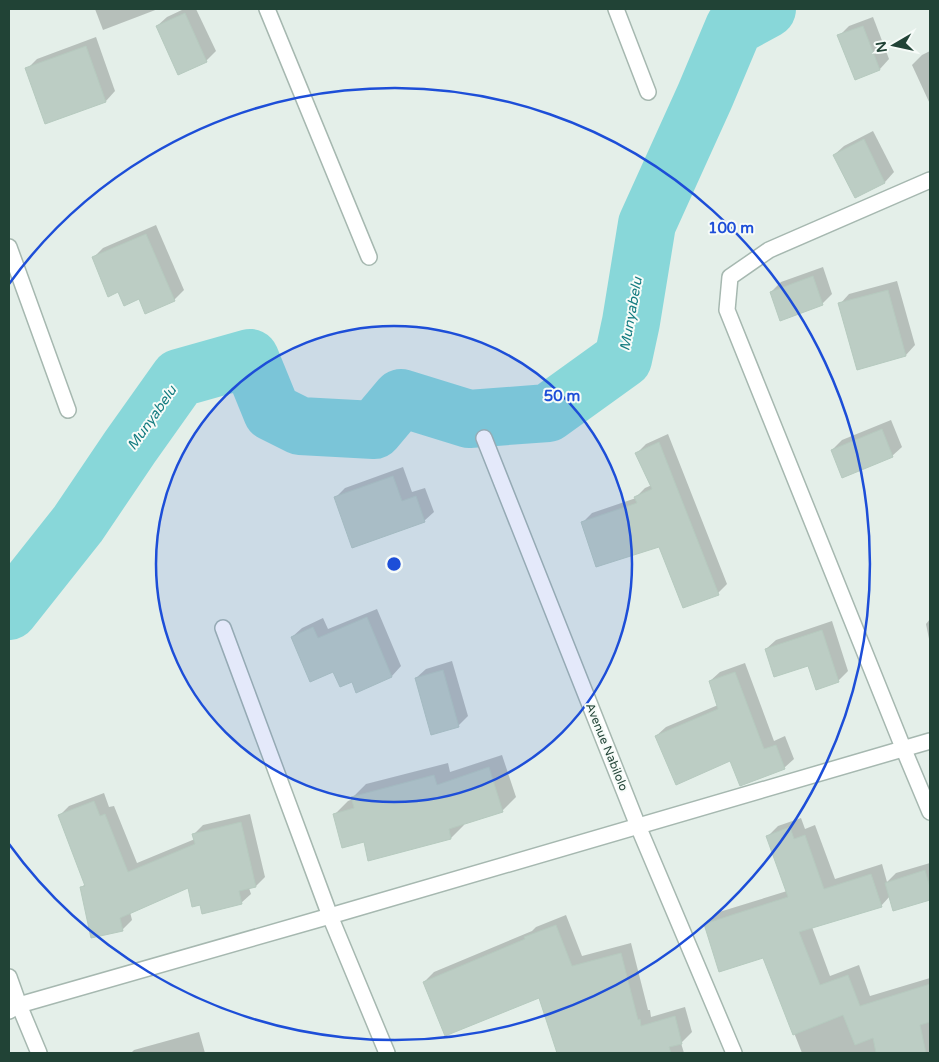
<svg xmlns="http://www.w3.org/2000/svg" width="939" height="1062" font-family="'Varela Round',sans-serif">
<rect width="100%" height="100%" fill="#e4efe9"/>
<g fill="#0003">
<polygon points="95,9 158,9 103,30"/>
<polygon points="184,9 196,9 216,51 206,61 157,26 167,17"/>
<polygon points="873,17 889,59 880,69 855,78 839,36 849,26"/>
<polygon points="96,37 115,91 106,101 46,123 27,69 37,59"/>
<polygon points="930,51 930,104 912,65 922,55"/>
<polygon points="873,131 894,172 885,182 855,196 834,155 844,146"/>
<polygon points="156,225 184,290 174,300 140,298 119,291 93,258 103,248"/>
<polygon points="823,267 832,294 822,304 771,292 781,282"/>
<polygon points="897,281 915,345 906,355 858,369 840,304 849,294"/>
<polygon points="891,420 902,447 892,456 832,450 842,440"/>
<polygon points="668,434 727,584 718,593 660,545 582,523 592,513 636,498 636,497 645,488 652,485 637,453 646,444"/>
<polygon points="403,467 412,492 425,488 434,512 424,521 336,497 345,488"/>
<polygon points="377,609 401,666 392,676 357,691 352,680 334,671 292,637 302,628 323,618 328,629"/>
<polygon points="930,619 930,644 926,624"/>
<polygon points="832,621 848,671 838,681 809,664 766,649 776,640"/>
<polygon points="452,661 468,716 458,726 416,678 426,669"/>
<polygon points="745,663 774,741 785,736 794,759 784,768 731,760 656,736 666,727 718,705 710,681 720,672"/>
<polygon points="502,755 516,797 503,810 464,823 464,825 451,838 365,841 335,814 348,801 353,799 352,798 366,784 448,763 450,772"/>
<polygon points="104,793 109,807 114,806 137,863 195,839 194,834 203,825 250,814 265,877 256,886 249,888 251,894 241,903 201,904 189,887 130,912 132,920 122,930 81,888 85,884 60,815 69,806"/>
<polygon points="801,818 805,829 815,825 835,879 882,864 887,882 896,873 930,863 930,898 894,909 890,896 881,906 812,927 830,976 859,965 870,996 930,978 930,1053 802,1053 764,957 706,924 716,913 787,891 768,836 778,826"/>
<polygon points="566,915 582,956 631,943 648,1010 650,1010 651,1017 685,1007 692,1032 681,1043 684,1053 558,1053 540,996 424,982 434,972 532,931 536,927"/>
<polygon points="199,1032 205,1053 131,1053 134,1050"/>
</g>
<g fill="none" stroke-linecap="round" stroke-linejoin="round">
<polyline stroke="#88d7d9" stroke-width="58" points="9,611 78,524 130,447 179,378 250,358 272,412 300,426 374,430 401,398 469,419 548,413 623,359 631,322 647,224 705,96 734,27 767,9"/>
</g>
<g fill="#bccdc4" stroke="#b6cabf">
<polygon points="185,13 207,62 178,75 156,26"/>
<polygon points="863,26 880,70 855,80 837,35"/>
<polygon points="86,46 106,102 45,124 25,68"/>
<polygon points="864,139 885,183 855,198 833,155"/>
<polygon points="146,234 175,301 145,314 139,299 124,306 118,292 108,297 92,257"/>
<polygon points="813,276 823,305 780,321 770,292"/>
<polygon points="888,290 906,356 857,370 838,303"/>
<polygon points="882,429 893,457 842,478 831,450"/>
<polygon points="659,442 719,595 683,608 659,547 596,567 581,522 637,503 634,497 652,489 635,453"/>
<polygon points="393,476 402,501 416,496 425,522 352,548 334,497"/>
<polygon points="367,617 392,677 356,693 352,682 340,687 333,672 310,682 291,637 313,627 318,638"/>
<polygon points="822,630 839,682 816,690 808,666 774,677 765,649"/>
<polygon points="443,670 459,727 431,735 415,678"/>
<polygon points="735,672 764,749 776,745 785,769 740,786 730,761 676,785 655,736 718,709 709,681"/>
<polygon points="489,767 503,812 449,829 451,839 368,861 364,842 342,848 333,814 354,808 351,797 434,775 437,785"/>
<polygon points="94,801 100,816 105,814 128,872 195,844 192,834 241,822 256,887 239,891 242,904 202,914 200,905 192,907 188,888 120,918 123,931 91,938 80,887 85,886 58,815"/>
<polygon points="790,827 794,839 805,835 824,889 871,874 882,907 799,932 820,985 848,975 860,1006 930,984 930,1022 920,1025 926,1053 876,1053 873,1038 855,1045 843,1015 793,1035 763,958 719,972 704,924 788,897 766,836"/>
<polygon points="925,870 930,887 930,900 893,911 885,883"/>
<polygon points="556,925 572,966 621,953 638,1020 640,1019 641,1026 675,1016 682,1044 669,1047 671,1053 557,1053 539,998 445,1036 423,982 525,939 524,937"/>
</g>
<g fill="none" stroke-linecap="round" stroke-linejoin="round">
<defs>
<g id="minor">
<polyline points="267,9 369,257"/>
<polyline points="616,9 648,92"/>
<polyline points="930,180 769,250 730,277 727,310 904,750 930,812"/>
<polyline points="9,247 68,410"/>
<polyline points="484,438 638,826 734,1053"/>
<polyline points="223,628 330,916 387,1053"/>
<polyline points="9,977 19,1005 39,1053"/>
<polyline points="9,1011 19,1005 330,916 930,741"/>
</g>
</defs>
<use href="#minor" stroke="#a6b8b0" stroke-width="18"/>
<use href="#minor" stroke="#fff" stroke-width="15"/>
</g>
<circle cx="394" cy="564" r="238" fill="#1d4ed8" fill-opacity=".12"/>
<g fill="none" stroke="#1d4ed8" stroke-width="2.5">
<circle cx="394" cy="564" r="238"/>
<path d="M9 284A476 476 0 1 1 9 844"/>
</g>
<g text-anchor="middle" dominant-baseline="central" stroke-width="4" stroke-linejoin="round" paint-order="stroke">
<g font-size="12" fill="#214336" stroke="#f6fbf8">
<text transform="translate(607 747) rotate(68)">Avenue Nabilolo</text>
</g>
<g font-size="14" font-style="italic" fill="#147c80" stroke="#f6fbf8">
<text transform="translate(631 314) rotate(-80)">Munyabelu</text>
<text transform="translate(152 418) rotate(-55)">Munyabelu</text>
</g>
</g>
<circle cx="394" cy="564" r="8" fill="#1d4ed8" stroke="#f6fbf8" stroke-width="2.5"/>
<g font-size="15" text-anchor="middle" font-weight="bold" fill="#1d4ed8" stroke="#f6fbf8" stroke-width="4" stroke-linejoin="round" paint-order="stroke">
<text x="731" y="233">100 m</text>
<text x="562" y="401">50 m</text>
</g>
<rect width="939" height="1062" fill="none" stroke="#214336" stroke-width="20"/>
<g transform="translate(894 45) rotate(261)" stroke="#f6fbf8" stroke-width="4" paint-order="stroke">
<path d="M0-4L9 19L0 12L-9 19Z" fill="#214336"/>
<text y="-8" font-size="14" font-weight="bold" text-anchor="middle" fill="#214336">N</text>
</g>
</svg>
